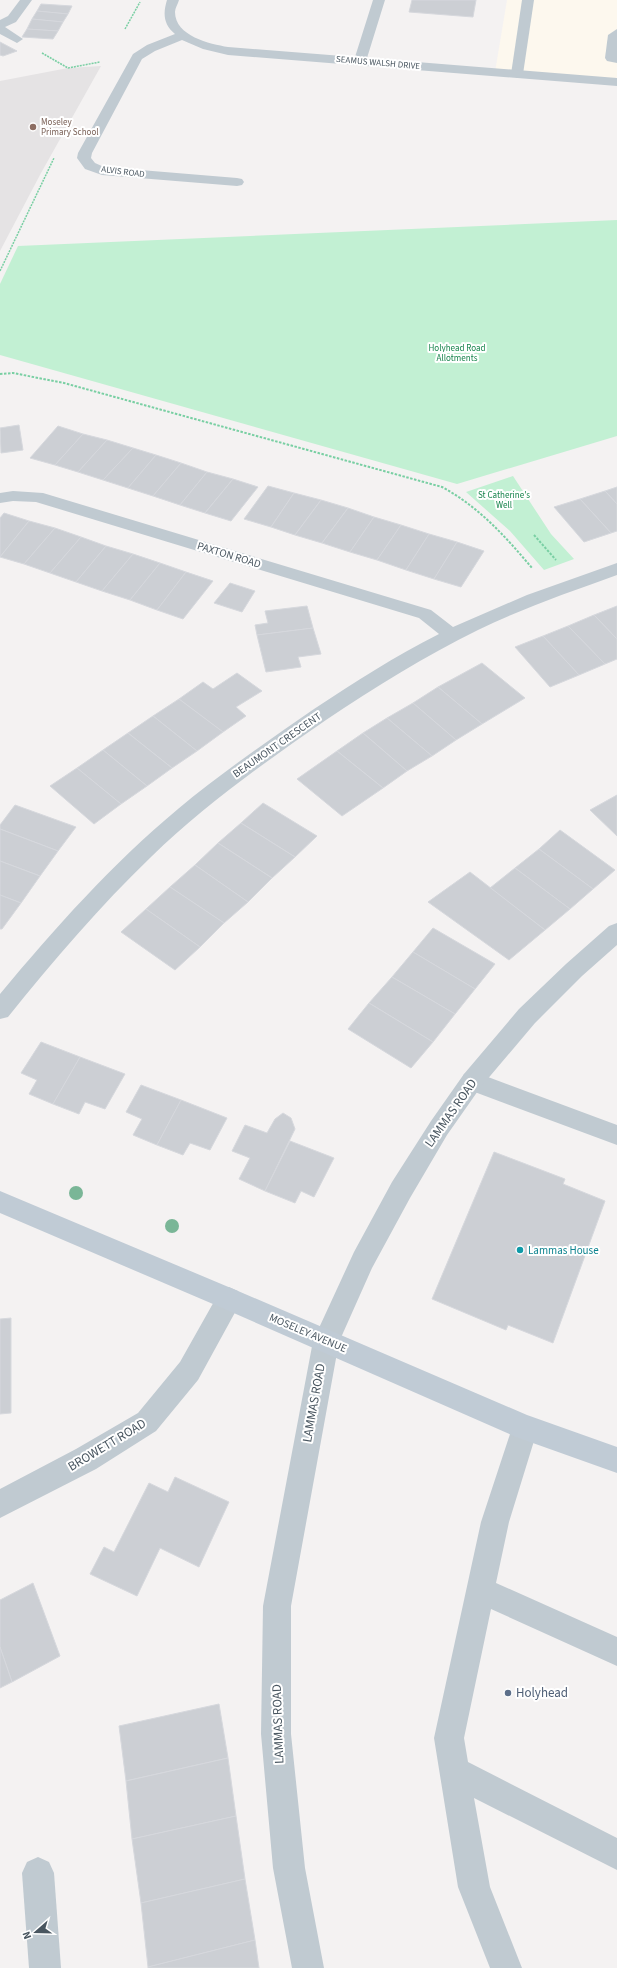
<svg xmlns="http://www.w3.org/2000/svg" width="617" height="1968" font-family="'Source Sans 3',sans-serif">
<rect width="100%" height="100%" fill="#f4f2f2"/>
<polygon fill="#fdf8ee" points="507,0 617,0 617,82 495,72"/>
<polygon fill="#e5e3e4" points="101,66 41,173 0,251 0,81 68,68"/>
<g fill="#c2f0d3">
<polygon points="617,220 617,436 457,484 0,355 0,284 18,246"/>
<polygon points="513,476 551,534 574,559 544,570 510,531 466,492"/>
</g>
<g fill="#cccfd4" stroke="#d6d8dd">
<polygon points="412,0 476,0 473,17 409,12"/>
<polygon points="41,4 72,6 68,14 37,11"/>
<polygon points="37,11 68,14 63,22 32,19"/>
<polygon points="32,19 63,22 58,31 27,29"/>
<polygon points="27,29 58,31 53,39 22,37"/>
<polygon points="0,42 17,51 3,56 0,55"/>
<polygon points="19,425 23,450 1,453 0,428"/>
<polygon points="58,426 83,434 55,465 30,458"/>
<polygon points="83,434 107,440 78,472 55,465"/>
<polygon points="107,440 133,448 103,480 78,472"/>
<polygon points="133,448 156,455 128,488 103,480"/>
<polygon points="156,455 181,463 153,496 128,488"/>
<polygon points="181,463 207,472 180,505 153,496"/>
<polygon points="207,472 233,479 205,513 180,505"/>
<polygon points="233,479 258,487 231,521 205,513"/>
<polygon points="268,486 294,493 271,527 244,519"/>
<polygon points="617,487 617,504 605,491"/>
<polygon points="605,491 617,504 617,531 611,533 580,499"/>
<polygon points="294,493 321,500 295,535 271,527"/>
<polygon points="580,499 611,533 584,542 554,507"/>
<polygon points="321,500 348,508 322,543 295,535"/>
<polygon points="348,508 374,517 350,552 322,543"/>
<polygon points="4,513 29,521 0,557 0,518"/>
<polygon points="374,517 401,525 377,560 350,552"/>
<polygon points="29,521 55,528 24,564 0,557"/>
<polygon points="401,525 429,534 406,570 377,560"/>
<polygon points="55,528 81,537 50,573 24,564"/>
<polygon points="429,534 457,542 434,579 406,570"/>
<polygon points="81,537 106,546 76,582 50,573"/>
<polygon points="457,542 484,551 461,587 434,579"/>
<polygon points="106,546 133,554 102,591 76,582"/>
<polygon points="133,554 160,563 130,600 102,591"/>
<polygon points="160,563 186,572 157,610 130,600"/>
<polygon points="186,572 213,581 183,619 157,610"/>
<polygon points="230,583 255,591 242,612 214,603"/>
<polygon points="307,606 313,628 257,635 255,625 268,623 265,611"/>
<polygon points="617,606 617,639 594,615"/>
<polygon points="594,615 617,639 617,659 605,664 568,626"/>
<polygon points="568,626 605,664 579,675 543,636"/>
<polygon points="313,628 321,654 298,657 301,667 266,672 257,635"/>
<polygon points="543,636 579,675 550,687 515,647"/>
<polygon points="482,663 525,698 482,724 438,687"/>
<polygon points="237,673 262,691 236,707 246,716 223,732 179,699 203,682 213,689"/>
<polygon points="438,687 482,724 456,740 413,703"/>
<polygon points="179,699 223,732 197,751 153,716"/>
<polygon points="413,703 456,740 432,756 387,718"/>
<polygon points="153,716 197,751 172,768 128,733"/>
<polygon points="387,718 432,756 407,771 363,733"/>
<polygon points="128,733 172,768 147,786 103,750"/>
<polygon points="363,733 407,771 383,788 337,751"/>
<polygon points="103,750 147,786 121,804 77,768"/>
<polygon points="337,751 383,788 342,816 297,779"/>
<polygon points="77,768 121,804 94,824 50,786"/>
<polygon points="617,795 617,836 590,810"/>
<polygon points="263,803 317,836 295,857 241,823"/>
<polygon points="15,805 76,827 58,851 0,829 0,825"/>
<polygon points="241,823 295,857 272,878 218,843"/>
<polygon points="0,829 58,851 40,876 0,861"/>
<polygon points="560,830 615,870 593,889 539,849"/>
<polygon points="218,843 272,878 248,902 195,865"/>
<polygon points="539,849 593,889 570,909 515,868"/>
<polygon points="0,861 40,876 21,903 0,895"/>
<polygon points="195,865 248,902 224,923 170,887"/>
<polygon points="515,868 570,909 545,930 490,888"/>
<polygon points="470,872 545,930 509,960 428,902"/>
<polygon points="170,887 224,923 200,947 146,909"/>
<polygon points="0,895 21,903 2,929 0,929"/>
<polygon points="146,909 200,947 175,970 121,932"/>
<polygon points="433,928 495,964 475,989 413,952"/>
<polygon points="413,952 475,989 455,1014 392,977"/>
<polygon points="392,977 455,1014 433,1042 369,1003"/>
<polygon points="369,1003 433,1042 411,1068 348,1029"/>
<polygon points="41,1042 80,1057 53,1104 29,1094 37,1080 21,1073"/>
<polygon points="80,1057 125,1074 105,1109 85,1102 79,1114 53,1104"/>
<polygon points="141,1085 181,1100 157,1145 133,1135 142,1119 126,1112"/>
<polygon points="181,1100 227,1118 210,1150 190,1143 183,1155 157,1145"/>
<polygon points="283,1113 291,1118 295,1129 265,1191 239,1179 250,1158 232,1151 245,1125 267,1133 275,1119"/>
<polygon points="290,1141 334,1158 314,1197 301,1191 295,1203 265,1191"/>
<polygon points="494,1152 565,1179 563,1184 605,1201 553,1343 508,1325 506,1330 432,1299"/>
<polygon points="11,1318 11,1413 0,1414 0,1319"/>
<polygon points="175,1477 229,1502 199,1567 160,1548 137,1596 90,1574 104,1547 114,1552 149,1483 168,1492"/>
<polygon points="33,1583 60,1656 12,1682 0,1647 0,1600"/>
<polygon points="0,1647 12,1682 0,1688"/>
<polygon points="219,1704 228,1758 126,1781 119,1726"/>
<polygon points="228,1758 236,1816 132,1839 126,1781"/>
<polygon points="236,1816 245,1879 141,1903 132,1839"/>
<polygon points="245,1879 255,1940 148,1967 141,1903"/>
<polygon points="255,1940 259,1968 148,1968 148,1967"/>
</g>
<g fill="none" stroke-linecap="round" stroke-linejoin="round">
<g stroke="#79cfa3" stroke-width="1.5" stroke-dasharray="2 1" stroke-linecap="butt">
<polyline points="125,29 140,2"/>
<polyline points="42,53 68,68 100,62"/>
<polyline points="0,271 54,158"/>
</g>
<g stroke="#79cfa3" stroke-width="2" stroke-dasharray="2.5 1.5" stroke-linecap="butt">
<path d="M0 374 13 373 64 383 442 487C479 507 505 536 532 568"/>
<polyline points="534,535 556,560"/>
</g>
<g fill="#c0cad1" fill-rule="evenodd">
<polygon points="522,0 534,0 523,74 517,78 511,74"/>
<polygon points="617,29 617,63 607,61 605,58 608,35"/>
<polygon points="472,1071 617,1125 617,1145 464,1088 461,1081 464,1074"/>
<polygon points="525,1415 534,1419 538,1428 509,1522 496,1583 617,1637 617,1666 491,1609 464,1738 468,1762 617,1838 617,1870 474,1798 490,1887 522,1968 490,1968 458,1887 434,1738 481,1522 512,1428 516,1419"/>
<polygon points="38,1857 49,1862 54,1873 61,1968 29,1968 22,1873 27,1862"/>
</g>
<g fill="#c0cad1" fill-rule="evenodd">
<polygon points="20,0 32,0 16,22 5,27 23,39 17,43 0,34 0,20 8,16"/>
<path d="M167 0H179C178 4 175 8 175 12 175 36 210 44 228 47L355 57 373 0H385L367 58 617 78V86L228 55 203 49 182 40 155 51 142 59 92 153 91 158 95 163 104 167 237 178 242 179 244 182 242 185 237 186 102 175 85 169 77 158 78 153 133 54 147 45 175 34C163 24 163 13 167 0Z"/>
<path d="M13 491 43 493 431 610 453 627 527 595 617 563V575C570 592 523 608 478 630 425 656 375 687 326 720 265 762 205 805 151 857 100 906 53 961 8 1017L0 1019V994C55 928 112 864 178 809 221 773 268 741 314 709 355 682 395 656 439 634L419 618 36 502 13 501 0 503V493Z"/>
<polygon points="617,923 617,945 582,976 535,1023 480,1088 447,1135 410,1198 372,1268 339,1342 291,1606 291,1734 305,1868 324,1968 292,1968 273,1868 261,1734 263,1606 313,1341 354,1252 392,1182 431,1121 464,1074 519,1009 566,964 609,926"/>
<polygon points="229,1287 238,1291 242,1299 238,1307 198,1380 156,1431 96,1469 0,1518 0,1489 76,1449 138,1413 180,1362 220,1291"/>
</g>
<polygon fill="#c0cbd5" fill-rule="evenodd" points="0,1191 238,1291 527,1415 617,1447 617,1473 516,1437 220,1307 0,1213"/>
</g>
<g fill="#7ab697">
<circle cx="76" cy="1193" r="7"/>
<circle cx="172" cy="1226" r="7"/>
</g>
<circle fill="#8d6e63" stroke="#fff" stroke-width="1.5" cx="33" cy="127" r="4"/>
<circle fill="#0f9aa8" stroke="#fff" stroke-width="1.5" cx="520" cy="1250" r="4"/>
<circle fill="#5c6f8a" stroke="#fff" stroke-width="1.5" cx="508" cy="1693" r="4"/>
<g text-anchor="middle" dominant-baseline="central" stroke-width="4" stroke-linejoin="round" paint-order="stroke">
<g font-size="9" fill="#495660" stroke="#fff">
<text transform="translate(378 63) rotate(5)">SEAMUS WALSH DRIVE</text>
<text transform="translate(123 172) rotate(7)">ALVIS ROAD</text>
</g>
<g font-size="9" fill="#785e54" stroke="#fff" text-anchor="start">
<text x="41" y="122">Moseley<tspan x="41" dy="10">Primary School</tspan></text>
</g>
<g font-size="9" fill="#17844c" stroke="#fff">
<text x="457" y="348">Holyhead Road<tspan x="457" dy="10">Allotments</tspan></text>
<text x="504" y="495">St Catherine's<tspan x="504" dy="10">Well</tspan></text>
</g>
<g font-size="11" fill="#495660" stroke="#fff">
<text transform="translate(229 555) rotate(17)">PAXTON ROAD</text>
<text transform="translate(277 745) rotate(-35)">BEAUMONT CRESCENT</text>
<text transform="translate(308 1333) rotate(23)">MOSELEY AVENUE</text>
</g>
<g font-size="11" fill="#0d838f" stroke="#fff" text-anchor="start">
<text x="528" y="1250">Lammas House</text>
</g>
<g font-size="13" fill="#495660" stroke="#fff">
<text transform="translate(451 1113) rotate(-55)">LAMMAS ROAD</text>
<text transform="translate(314 1403) rotate(-80)">LAMMAS ROAD</text>
<text transform="translate(107 1445) rotate(-31)">BROWETT ROAD</text>
<text transform="translate(278 1724) rotate(-92)">LAMMAS ROAD</text>
</g>
<g font-size="13" fill="#4e5e75" stroke="#fff" text-anchor="start">
<text x="516" y="1693">Holyhead</text>
</g>
</g>
<g transform="translate(36 1932) rotate(250)" stroke="#ffffff" stroke-width="3" paint-order="stroke">
<path d="M0-3L7 15L0 10L-7 15Z" fill="#495660"/>
<text y="-6" font-size="11" font-weight="bold" text-anchor="middle" fill="#495660">N</text>
</g>
</svg>
